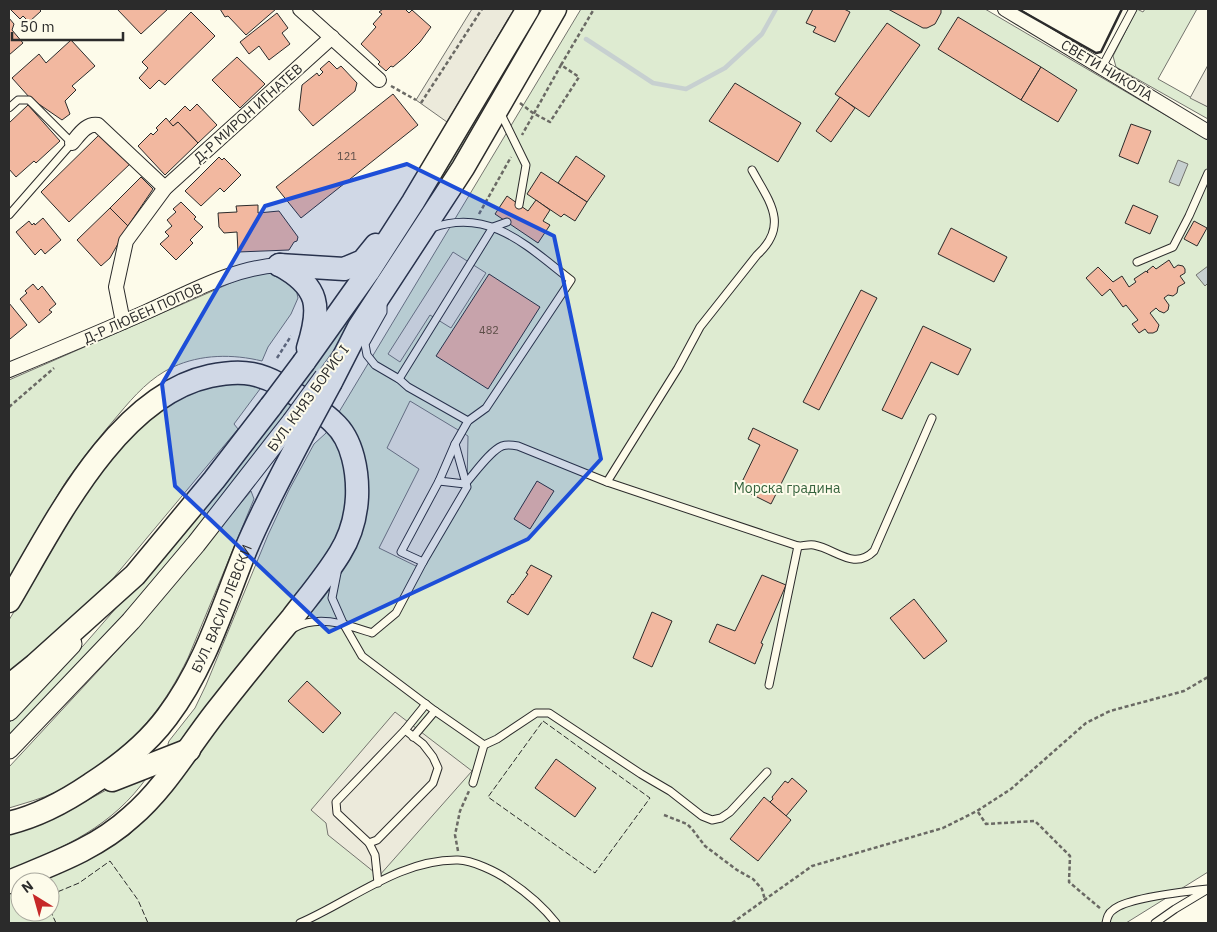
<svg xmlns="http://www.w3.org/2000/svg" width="1217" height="932" font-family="'IBM Plex Sans',sans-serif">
<rect width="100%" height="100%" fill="#fdfbea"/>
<g fill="#deebd1" stroke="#74746e">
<polygon points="536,9 547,9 430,203 336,347 308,386 213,511 158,576 95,646 9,737 9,723 83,646 192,521"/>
<polygon points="581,9 985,9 1208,140 1208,872 1126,923 9,923 9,892 20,888 20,912 50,912 50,882 34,882 108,848 130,834 152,812 360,526 339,412"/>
<polygon points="1137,9 1143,12 1145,9 1197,9 1158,79 1208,107 1208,119 1116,67 1113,56"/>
<path d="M266 270 284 276 296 289 298 298 291 314 268 347 262 361C233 354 201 354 173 367 151 377 134 396 119 414 101 435 83 457 67 480 45 514 28 551 9 587V380L249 275Z"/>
<polygon points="198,381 263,385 234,424 238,429 100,594 9,675 9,620 110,452"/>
<polygon points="329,427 344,452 350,501 335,544 177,749 169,749 168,744 169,741 195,708 206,685 268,535 289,490 314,444 326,433"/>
<path d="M251 491 254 499 188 658C164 706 142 734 98 766 85 776 72 785 56 792 41 799 25 803 9 808V767L125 642Z"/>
<path d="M147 768 148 776C112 827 65 847 9 870V830L62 814Z"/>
</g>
<g fill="#eceadb" stroke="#74746e">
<polygon points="472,9 514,9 447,122 416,100"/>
<polygon points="1208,65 1208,107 1190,98"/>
<polygon points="453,252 486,273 451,328 430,315 400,362 388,354"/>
<polygon points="410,401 468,436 467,487 420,568 379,548 419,469 387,448"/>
<polygon points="395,712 472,771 379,876 328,835 326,823 311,810"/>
</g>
<g fill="#c7d0d0" stroke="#74746e">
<polygon points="1178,160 1188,164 1179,186 1169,182"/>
<polygon points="1208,266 1208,283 1205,286 1196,275"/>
</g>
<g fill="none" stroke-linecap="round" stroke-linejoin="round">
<polyline stroke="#c7d0d0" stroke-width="4.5" points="586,39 653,83 686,89 725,68 762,34 776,9"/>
</g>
<g fill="#f2b8a0" stroke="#2b2b2b">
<polygon points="10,9 39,9 41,11 29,22 23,16 20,19"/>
<polygon points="117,9 168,9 141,34"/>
<polygon points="220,9 276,9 246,35 228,16 225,17"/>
<polygon points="383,9 405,9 409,13 412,10 431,27 420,42 406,56 393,67 391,66 386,71 378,64 380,62 361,44 376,27 373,24 382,14 379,12"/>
<polygon points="813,9 844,9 850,12 835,42 813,32 816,27 806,23"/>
<polygon points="888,9 941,9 941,13 935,24 927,28 923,28"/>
<polygon points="191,12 215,36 165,85 159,80 150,89 139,78 148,68 142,62"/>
<polygon points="277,13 288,28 282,33 290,44 269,60 259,46 249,54 240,42"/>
<polygon points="958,17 1041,67 1021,100 938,49"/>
<polygon points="9,18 14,24 12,30 23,43 9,55"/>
<polygon points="887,23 920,45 869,117 835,94"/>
<polygon points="71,40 95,66 72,86 76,90 65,101 70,114 62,120 30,98 12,78 39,54 46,63"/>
<polygon points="237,57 265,84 240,108 212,80"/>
<polygon points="329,61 337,69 341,66 357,83 355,91 313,126 299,110 302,85 317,73 319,76 323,72 320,69"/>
<polygon points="1041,67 1077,90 1058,122 1021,100"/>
<polygon points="735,83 801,123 778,162 709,121"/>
<polygon points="393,94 418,125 301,218 276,187"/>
<polygon points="840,97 855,108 831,142 816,131"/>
<polygon points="197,104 217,125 198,143 178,122 173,126 169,122 185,106 190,111"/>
<polygon points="28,105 60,141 36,163 34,161 16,177 9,169 9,123"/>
<polygon points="166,118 173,126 178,122 198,143 165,175 138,146 151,133 153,135 158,130 156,128"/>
<polygon points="1131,124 1151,131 1138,164 1119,156"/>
<polygon points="102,132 131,163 69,222 41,192"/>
<polygon points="576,156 605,176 587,202 558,183"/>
<polygon points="219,157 222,160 224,158 241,175 224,192 220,188 201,206 185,191"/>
<polygon points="541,172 587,202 575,221 564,214 561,217 527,194"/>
<polygon points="141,177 153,189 128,226 110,208"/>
<polygon points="507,196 528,211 536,200 550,210 543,221 550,225 538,243 495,214"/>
<polygon points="181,202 196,217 194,219 203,227 190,240 193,243 176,260 160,244 169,236 165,232 172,226 167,220 176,212 173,209"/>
<polygon points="258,205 258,213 279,211 298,237 297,241 294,242 289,250 238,252 237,232 224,233 219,227 218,213 237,212 236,206"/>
<polygon points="1133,205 1158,216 1150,234 1125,223"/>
<polygon points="110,208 128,226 110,258 101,266 77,240"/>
<polygon points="43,218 61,240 45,254 41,249 35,255 16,232 29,221 32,225 34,223 35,225"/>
<polygon points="1194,221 1207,228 1197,246 1184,239"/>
<polygon points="951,228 1007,257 994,282 938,254"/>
<polygon points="1169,260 1174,268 1178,265 1183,266 1185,269 1185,273 1180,276 1185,283 1178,287 1177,293 1173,296 1168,295 1164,298 1169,305 1168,310 1164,313 1159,311 1156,308 1150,313 1159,325 1157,331 1153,333 1148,333 1145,329 1139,333 1132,324 1138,320 1126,305 1123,307 1110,289 1102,296 1086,278 1098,267 1113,282 1122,276 1129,287 1136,282 1134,279 1146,271 1148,273 1147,271 1153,266 1156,269"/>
<polygon points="489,274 540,307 488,389 436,356"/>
<polygon points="33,284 38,290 42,286 56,304 49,310 52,312 39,323 20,299 27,293 25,291"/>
<polygon points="861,290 877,298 819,410 803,402"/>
<polygon points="9,303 27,325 10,339 9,337"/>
<polygon points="923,326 971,349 958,375 931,362 902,419 882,410"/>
<polygon points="753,428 798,450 771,504 739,488 760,445 748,439"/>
<polygon points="537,481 554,491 530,529 514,519"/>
<polygon points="531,565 552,576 528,615 507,602 512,594 513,595 528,574 526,573"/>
<polygon points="762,575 786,585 761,643 763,644 755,664 709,642 717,624 735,631"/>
<polygon points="914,599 947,641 924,659 890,618"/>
<polygon points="652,612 672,621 652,667 633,658"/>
<polygon points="307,681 341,713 323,733 288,701"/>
<polygon points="556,759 596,788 575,817 535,788"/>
<polygon points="792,778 807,791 786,816 770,802 773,799 772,797 785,781 788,783"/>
<polygon points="764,797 791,820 758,861 730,839"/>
</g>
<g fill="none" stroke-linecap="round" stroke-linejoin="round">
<defs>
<g id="service">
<polyline points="1102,67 1133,9"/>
<polyline points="9,108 18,100 29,100 72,143 9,215"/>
<polyline points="500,112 526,165 519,205"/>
<polyline points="1137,262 1173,247 1189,216 1208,173"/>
<polyline points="383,303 383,312 365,344 367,355 375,365 399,379 408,387 468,421"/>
<polyline points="399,379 493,227 507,222"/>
<path d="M439 481 465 484C475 473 490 451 502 446 507 444 513 445 518 446L607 482 798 546C803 546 809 544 814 545 836 549 854 571 874 551L932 418"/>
<path d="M607 482 678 368 700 327 757 255C790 225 769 201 752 170"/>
<polyline points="423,562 401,552 439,481 455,444"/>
<polyline points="337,573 332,598 343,623 362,656 435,711 484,745 473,783"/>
<path d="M294 628C319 614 347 625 372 633L396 613 423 562 467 487 455 444 468 421 486 408 571 280C528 247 490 207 432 228"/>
<polyline points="769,685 798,546"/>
<polyline points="413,737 435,711"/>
<polyline points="484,745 497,739 536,713 549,713 641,774 670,791 702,816 712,820 721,818 730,812 767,772"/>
<polyline points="369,843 377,840 433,783 438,768 433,757 423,744 405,730"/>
<polyline points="378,883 375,855 369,843 337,813 336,802 405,730 426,704"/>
<path d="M300 923C351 901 400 859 458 860 472 860 497 872 508 880 526 892 542 905 556 923"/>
<path d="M1106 923C1107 918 1108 913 1113 910 1126 898 1189 891 1208 889"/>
<polyline points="1155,923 1175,909 1205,891"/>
</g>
<g id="minor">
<polyline points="300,9 379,80"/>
<polyline points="1005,9 1208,132"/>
<path d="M72 143C79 135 86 123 98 125L165 188"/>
<polyline points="123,322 116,287 126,241 165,188 332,37"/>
<path d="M9 370C55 351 101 332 146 312 189 293 232 268 279 265"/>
</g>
<g id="secondary">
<polyline points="9,711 72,644"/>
<polyline points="9,749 131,621 196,544 292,421"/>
</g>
<g id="trunk">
<polyline points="279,265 344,269 363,261 376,245"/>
<path d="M280 265C320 287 321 307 308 348"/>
<polyline points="304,362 368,272 413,202 528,9"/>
<polyline points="331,382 359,327 463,168 555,9"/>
<path d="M9 601C54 525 116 396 210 376 224 373 238 371 252 374 272 378 288 389 304 400 314 408 326 414 334 423 353 440 358 473 357 497 356 516 350 537 340 553 326 576 308 597 292 618 266 649 240 681 215 713 187 749 165 788 131 817 96 849 52 864 9 882"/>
<polyline points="9,686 35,665 135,575 214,480 271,406"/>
<polyline points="112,780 189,750"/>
<path id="s1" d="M9 823C38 816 66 801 91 784 119 766 147 744 167 717 205 667 223 606 246 549 263 508 285 469 305 430"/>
</g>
</defs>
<use href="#service" stroke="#2b2b2b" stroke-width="9"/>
<use href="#minor" stroke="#2b2b2b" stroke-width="16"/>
<use href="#secondary" stroke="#2b2b2b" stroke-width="21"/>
<use href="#trunk" stroke="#2b2b2b" stroke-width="25"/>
<g stroke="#6a6964" stroke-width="2.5" stroke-dasharray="4 2.5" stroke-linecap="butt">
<polyline points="561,65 594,9"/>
<polyline points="391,86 416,100"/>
<polyline points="421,103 482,9"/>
<polyline points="520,103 533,113 550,122 579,77 561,65 522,135"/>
<polyline points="479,214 511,157"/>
<polyline points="277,358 291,336"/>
<polyline points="9,407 54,368"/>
<polyline points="978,812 986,824 1035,821 1070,856 1069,882 1101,909"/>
<polyline points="664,815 687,824 692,829 705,846 737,870 753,879 762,889 765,900"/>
<polyline points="458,851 455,835 460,811 469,791"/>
<polyline points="732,923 812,866 943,828 977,811 1011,789 1086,723 1110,711 1184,691 1208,677"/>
</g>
<use href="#service" stroke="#fdfbea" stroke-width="7"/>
<use href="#minor" stroke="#fdfbea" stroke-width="14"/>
<use href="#secondary" stroke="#fdfbea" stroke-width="19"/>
<use href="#trunk" stroke="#fdfbea" stroke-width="22"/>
<defs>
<polyline id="secondary-bridge" points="292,421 324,377"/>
<g id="trunk-bridge">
<polyline points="271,406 304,362"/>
<polyline points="305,430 331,382"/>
</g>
</defs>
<use href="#secondary-bridge" stroke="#2b2b2b" stroke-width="21" stroke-linecap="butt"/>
<use href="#trunk-bridge" stroke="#2b2b2b" stroke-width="25" stroke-linecap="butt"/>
<use href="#secondary-bridge" stroke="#fdfbea" stroke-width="19"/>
<use href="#trunk-bridge" stroke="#fdfbea" stroke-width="22"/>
<g stroke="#2b2b2b" stroke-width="1" stroke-dasharray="6 2.5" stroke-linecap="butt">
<polygon points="543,721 650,798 595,873 488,797"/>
<polyline points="50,895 79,883 110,861 138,900 148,923"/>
<polyline points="50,910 56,923"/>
</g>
<polyline stroke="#2b2b2b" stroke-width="2.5" points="1018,9 1096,53 1101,52 1122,9"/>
</g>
<path fill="#1d4ed8" fill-opacity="0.2" stroke="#1d4ed8" stroke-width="4" stroke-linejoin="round" d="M407 164 554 236 601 459 528 539 329 632 175 486 162 384 265 206Z"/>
<g text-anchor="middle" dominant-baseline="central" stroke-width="4" stroke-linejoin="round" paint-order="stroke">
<g font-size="11" fill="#5d4e48">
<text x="347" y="156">121</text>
<text x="489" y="330">482</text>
</g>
<g font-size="14" fill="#2b2b2b" stroke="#fdfbea">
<text transform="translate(1107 70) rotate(31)">СВЕТИ НИКОЛА</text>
<text transform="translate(248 113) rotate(-42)">Д-Р МИРОН ИГНАТЕВ</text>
<text transform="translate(143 313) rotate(-24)">Д-Р ЛЮБЕН ПОПОВ</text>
<text transform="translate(308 398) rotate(-54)">БУЛ. КНЯЗ БОРИС I</text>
<text stroke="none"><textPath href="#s1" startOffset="315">БУЛ. ВАСИЛ ЛЕВСКИ</textPath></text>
</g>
<g font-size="14" fill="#34623c" stroke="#fdfbea">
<text x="787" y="488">Морска градина</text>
</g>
</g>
<rect width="1217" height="932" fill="none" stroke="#2b2b2b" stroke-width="20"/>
<g transform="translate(35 897) rotate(323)"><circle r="24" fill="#fdfbea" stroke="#a9a89e"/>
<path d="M0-4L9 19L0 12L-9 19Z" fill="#c62828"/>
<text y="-8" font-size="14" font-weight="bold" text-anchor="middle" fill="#2b2b2b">N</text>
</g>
<path d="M12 32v8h111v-8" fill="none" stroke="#2b2b2b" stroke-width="2.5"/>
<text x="20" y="32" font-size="15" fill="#2b2b2b" stroke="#fdfbea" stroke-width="4" paint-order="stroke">50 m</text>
</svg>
